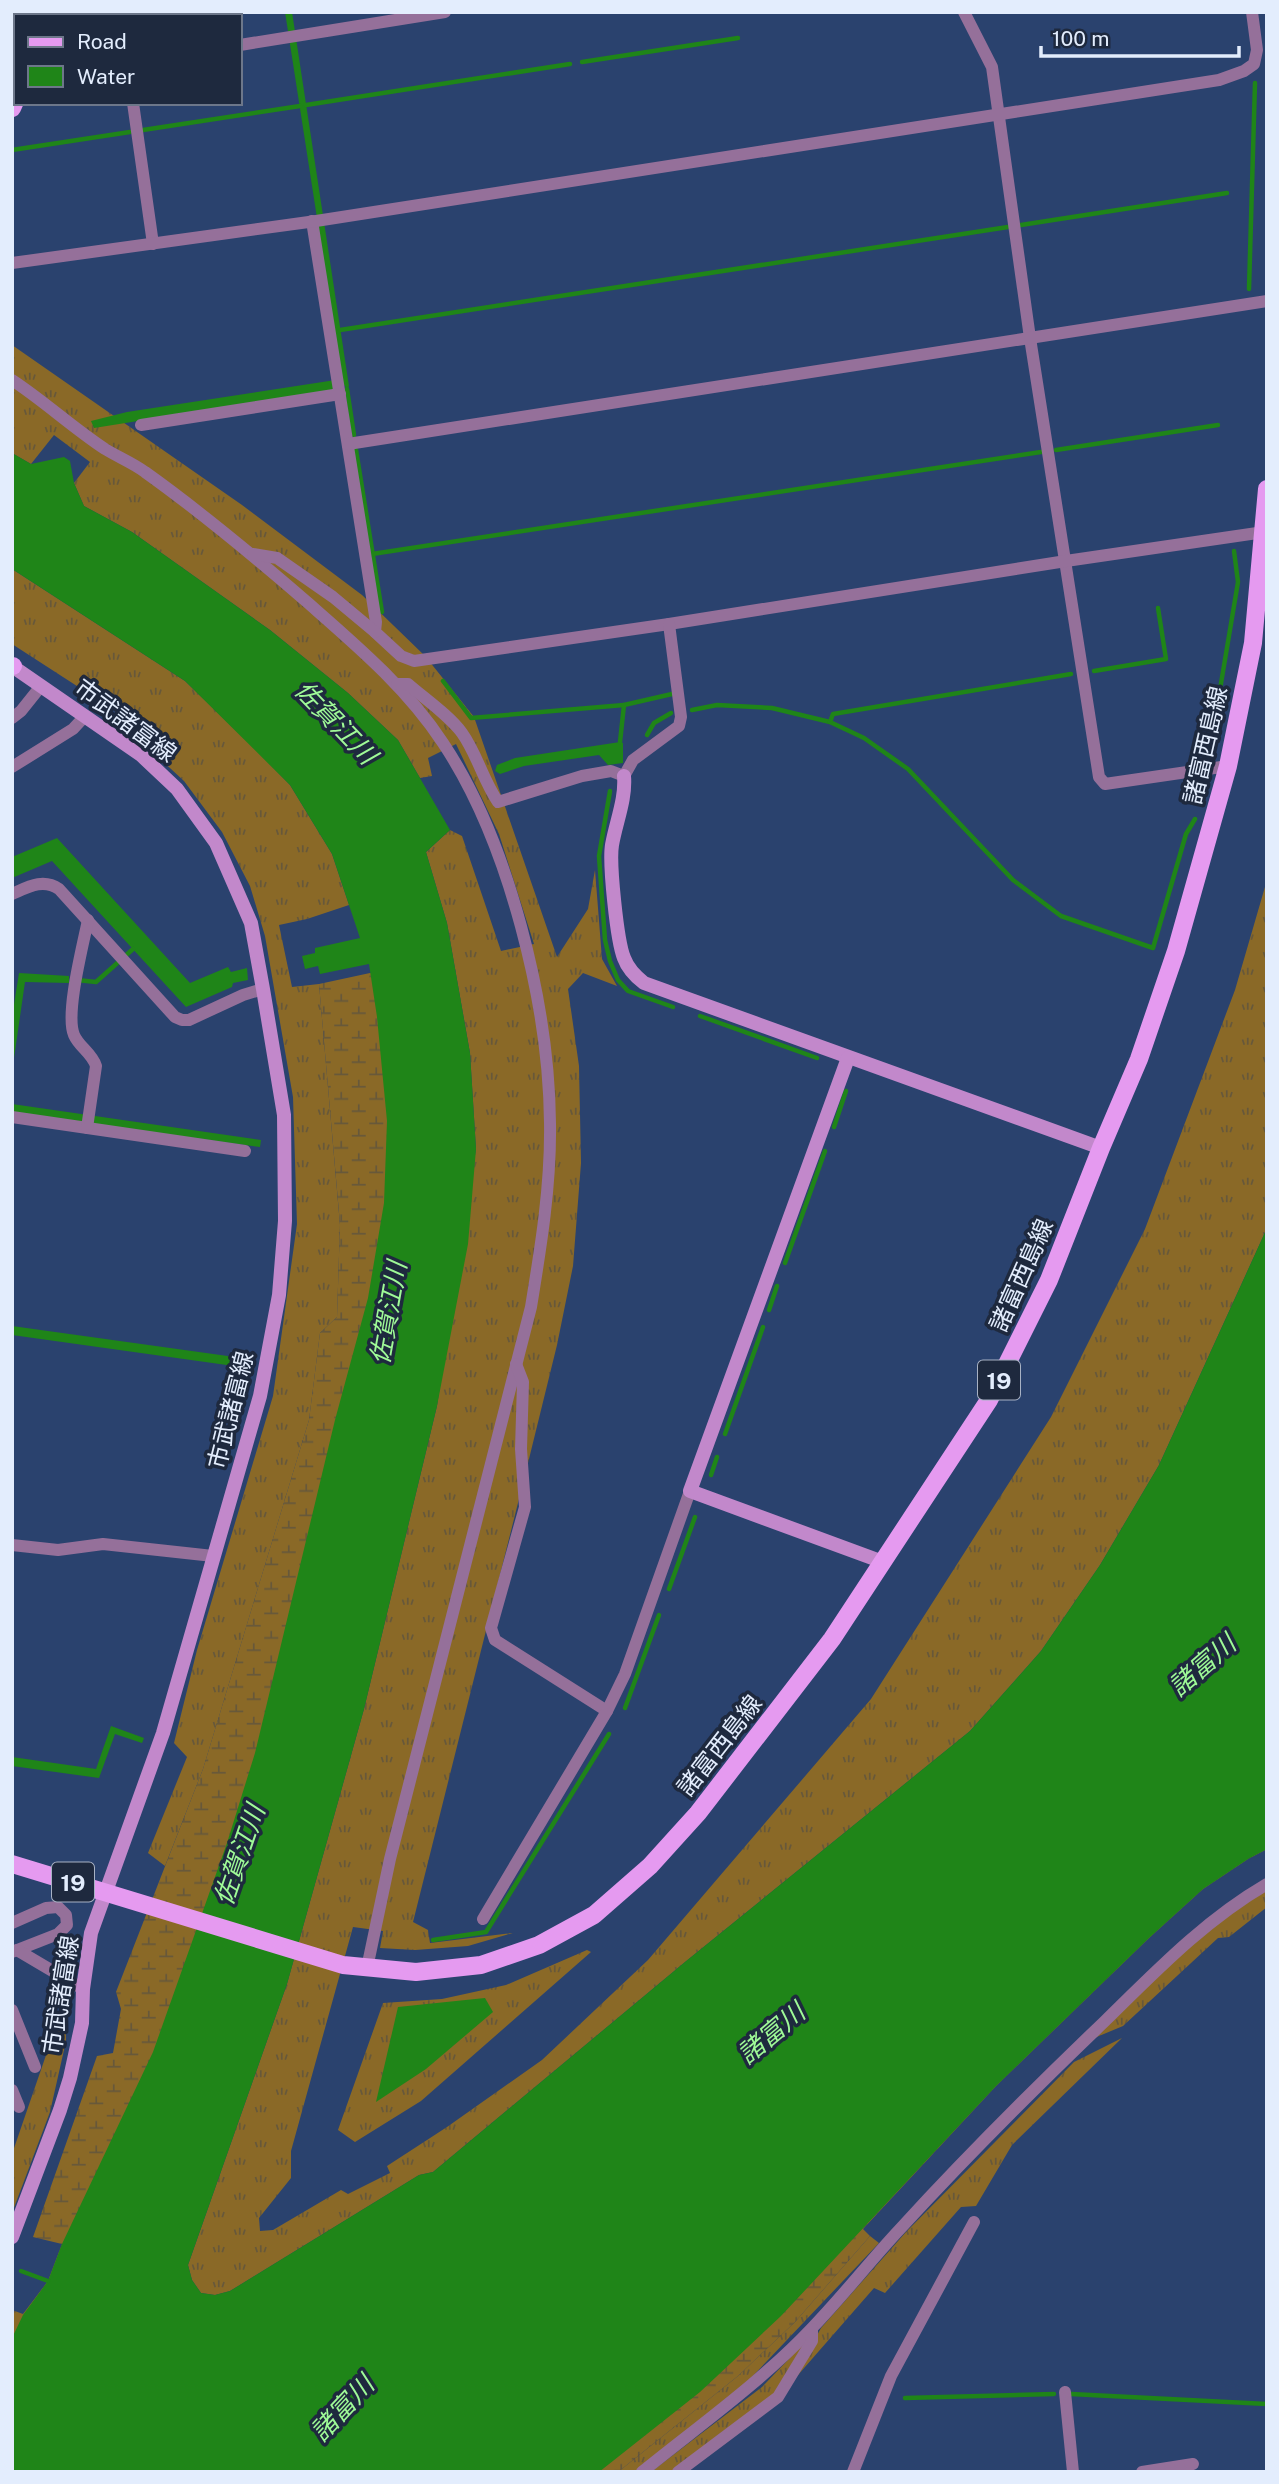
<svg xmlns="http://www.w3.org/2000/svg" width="1279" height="2484" font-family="'Public Sans','Noto Sans JP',sans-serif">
<defs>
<pattern id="grass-tufts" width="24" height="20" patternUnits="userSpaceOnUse" patternTransform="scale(1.75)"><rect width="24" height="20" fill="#8a6927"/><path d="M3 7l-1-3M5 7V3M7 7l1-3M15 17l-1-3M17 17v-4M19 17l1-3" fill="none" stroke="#67583a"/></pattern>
<pattern id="wetland-marsh" width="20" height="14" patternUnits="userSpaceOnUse" patternTransform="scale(1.75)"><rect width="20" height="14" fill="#8a6927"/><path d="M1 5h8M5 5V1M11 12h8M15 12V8" fill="none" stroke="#67583a"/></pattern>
</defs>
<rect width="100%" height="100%" fill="#2a426e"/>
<g fill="url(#grass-tufts)">
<polygon points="12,345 242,505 362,595 425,656 474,717 557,957 588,909 595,870 602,959 617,986 583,973 568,989 579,1066 581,1163 573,1266 557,1345 527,1467 413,1922 428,1930 430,1943 513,1933 468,1946 415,1950 380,1948 383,1931 353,1927 291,2151 291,2178 259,2218 260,2231 273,2230 341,2190 348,2194 390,2173 387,2166 447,2127 542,2060 648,1960 871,1699 1051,1417 1145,1229 1235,990 1267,880 1267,1228 1159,1465 1100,1565 1041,1651 970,1731 685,1962 433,2172 419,2175 230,2291 215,2295 201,2293 192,2280 188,2265 287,1984 364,1709 437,1406 476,1149 470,1053 447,923 426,852 450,830 462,836 501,951 534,944 499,834 456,744 428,758 432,776 420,778 398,740 348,693 270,630 132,532 84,506 74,483 90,462 54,435 31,464 12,453"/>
<polygon points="12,569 185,681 251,745 290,785 332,854 349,905 307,919 279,925 292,987 319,984 340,1225 337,1317 320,1333 309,1420 203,1769 165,1866 148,1853 187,1757 174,1743 197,1650 273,1396 297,1224 293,1097 265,936 250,886 222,832 184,781 130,731 114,710 12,644"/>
<polygon points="1267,1888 1267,1907 1229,1937 1218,1938 1123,2026 1087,2041 1219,1918"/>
<polygon points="587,1950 591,1952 421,2101 355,2142 338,2130 383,2003 442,1999 506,1985"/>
<polygon points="65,2000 66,2041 50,2112 12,2213 12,2154"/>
<polygon points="1122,2038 1012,2145 976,2206 961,2207 885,2293 874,2288 791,2383 821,2328 906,2232 1074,2062"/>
<polygon points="870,2236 879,2243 748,2381 635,2472 618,2472 738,2376 795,2322"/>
<polygon points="807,2340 771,2399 673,2472 651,2472 762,2387"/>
</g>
<g fill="url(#wetland-marsh)">
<polygon points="370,973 387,975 400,1242 264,1760 140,2146 12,2418 12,2310 23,2314 48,2281 62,2244 33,2237 97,2056 113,2053 121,2009 116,1992 203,1769 309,1420 320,1333 337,1317 340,1224 319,984"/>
<polygon points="1233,1848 1267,1849 1248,1859 1203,1889 1149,1938 996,2086 863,2229 870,2236 795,2322 738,2376 618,2472 569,2472"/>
</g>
<g fill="#1f8518">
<polygon points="285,12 292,12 349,386 347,389 344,385 334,387 332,390 94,428 91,421 127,412 342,379"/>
<polygon points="12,453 31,464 64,457 70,461 74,483 84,506 132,532 270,630 348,693 398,740 450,830 426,852 447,923 470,1053 476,1149 468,1244 437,1406 364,1709 287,1984 188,2265 192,2280 201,2293 215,2295 230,2291 419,2175 433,2172 685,1962 970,1731 1041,1651 1100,1565 1159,1465 1267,1228 1267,1849 1248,1859 1203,1889 1149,1938 996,2086 781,2316 700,2392 599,2472 12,2472 12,2338 23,2315 48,2281 62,2244 153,2052 227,1843 255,1753 335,1420 368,1298 384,1203 387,1121 377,1017 369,964 320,974 318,966 305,969 302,956 315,953 315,948 360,938 332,854 290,785 185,681 12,569"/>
<polygon points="620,742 623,743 623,763 608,765 599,755 524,766 500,774 495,771 497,765 515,758"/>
<polygon points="57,838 190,983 228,967 231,972 247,968 248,980 233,983 232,987 186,1007 52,861 12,878 12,857"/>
<polygon points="19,973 69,976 69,983 25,982 12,1072 12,1017"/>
<polygon points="12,1104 261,1140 260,1147 12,1113"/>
<polygon points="12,1326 242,1358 241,1367 12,1335"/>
<polygon points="111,1726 144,1738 142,1743 115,1734 99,1778 12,1766 12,1757 96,1769"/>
<polygon points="485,1998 493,2012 426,2069 376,2102 398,2007"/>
</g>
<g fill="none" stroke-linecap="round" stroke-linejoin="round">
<g stroke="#1f8518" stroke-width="4.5">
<polyline points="582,62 738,38"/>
<polyline points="306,105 570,64"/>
<polyline points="143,130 300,106"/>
<polyline points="12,150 130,132"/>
<polyline points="1021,225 1227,193"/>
<polyline points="1249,289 1255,83"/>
<polyline points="340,330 1008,227"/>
<polyline points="347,389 354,435"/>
<polyline points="356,450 382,612"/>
<polyline points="1056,450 1218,425"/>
<polyline points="372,554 1041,452"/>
<polyline points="1094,671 1166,659 1158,608"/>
<polyline points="443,681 471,718 624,705"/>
<polyline points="692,710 717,705 772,708 830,722 864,738 908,769 1013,880 1061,916 1153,948 1186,834 1195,819"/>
<polyline points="830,722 833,714 1071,674"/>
<polyline points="647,735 654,723 671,713"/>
<polyline points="620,742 624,705 672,694"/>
<polyline points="1208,761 1238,582 1234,551"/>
<polyline points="610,791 599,856 605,940 610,961 618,980 628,991 673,1007"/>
<polyline points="77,980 96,982 133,949"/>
<polyline points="700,1016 817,1058"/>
<polyline points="834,1127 846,1091"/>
<polyline points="785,1263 825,1151"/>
<polyline points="769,1310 777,1286"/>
<polyline points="725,1434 763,1327"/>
<polyline points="711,1475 717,1457"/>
<polyline points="669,1589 695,1517"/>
<polyline points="625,1708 659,1615"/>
<polyline points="433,1940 486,1932 609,1734"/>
<polyline points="21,2271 48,2281"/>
<polyline points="1071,2394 1267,2404"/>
<polyline points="905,2398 1054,2394"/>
</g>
<g stroke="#95709a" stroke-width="12">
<polyline points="121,12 121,16"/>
<polyline points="964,12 992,67 1030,338 1099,777 1105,784 1228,766"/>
<polyline points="12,35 16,34"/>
<polyline points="240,45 445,12"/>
<polyline points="12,54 16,51"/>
<polyline points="133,103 153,244"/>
<polyline points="312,221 376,622 375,632 401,656 414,661 669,624 1066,561 1264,532"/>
<polyline points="12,263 316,221 1219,80 1244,71 1254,64 1257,50 1252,12"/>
<path d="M12 380C44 401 73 428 105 449 118 457 133 463 145 472 201 512 255 557 307 602 356 645 407 688 443 743 509 842 549 1005 550 1123 551 1185 541 1246 531 1307L390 1859 367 1968"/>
<polyline points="141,425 340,394"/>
<polyline points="348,444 1267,301"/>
<polyline points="253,554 277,558 333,597 375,632"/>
<path d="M397 684H408C424 698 450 716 462 733 477 754 483 780 498 802L582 776 611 771 624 776 633 760 679 726 681 717 669 624"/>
<polyline points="12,718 21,711 41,686"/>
<polyline points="12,767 73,729 85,716"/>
<path d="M12 894C28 887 43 878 59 889L175 1017 182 1020H189L243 995 263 989"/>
<polyline points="12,1117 245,1151"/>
<path d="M87 1128 96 1066C92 1053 79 1047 74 1035 65 1014 83 945 88 920"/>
<polyline points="516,1364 523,1382 521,1449 525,1507 491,1628 495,1640 607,1711"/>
<polyline points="12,1545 58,1550 103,1544 213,1556"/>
<polyline points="483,1919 607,1711 625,1674 690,1491"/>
<polyline points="12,1923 46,1908 58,1907 66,1915 67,1925 58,1934 12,1952"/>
<polyline points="17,1950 83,1989"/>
<polyline points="12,2010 35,2067"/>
<polyline points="12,2090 19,2107"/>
<polyline points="1065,2392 1073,2472"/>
<path d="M642 2472C700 2425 761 2382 812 2328 843 2296 870 2261 900 2229 966 2157 1035 2088 1105 2021 1156 1971 1205 1920 1267 1884"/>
<polyline points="678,2472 778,2397 812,2341 812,2329"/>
<polyline points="853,2472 891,2376 974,2222"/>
<polyline points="1142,2472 1193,2464"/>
</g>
<g stroke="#c288cb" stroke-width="14">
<polyline points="12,666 141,755 177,789 216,843 251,923 263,989 284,1115 285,1221 279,1295 260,1396 163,1733 91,1933 83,1989 82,2023 70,2078 60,2110 12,2237"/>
<path d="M624 776C626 799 616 822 612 845 609 863 617 941 624 958 628 969 635 976 644 983L1101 1148"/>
<polyline points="848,1058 690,1491 883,1562"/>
</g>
<g stroke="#e59af0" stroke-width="18">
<polyline points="62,16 65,12"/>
<polyline points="12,108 16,99"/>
<polyline points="12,666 13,666"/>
<polyline points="12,1864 343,1965 416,1972 481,1965 539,1945 594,1915 650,1866 698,1813 832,1639 989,1400 1049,1280 1101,1148 1139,1059 1176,951 1228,766 1253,643 1267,489"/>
</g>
</g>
<g text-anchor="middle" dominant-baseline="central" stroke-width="7" stroke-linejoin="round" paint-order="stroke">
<g fill="#1e293e" stroke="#a8b2c4" stroke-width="2">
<rect x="978" y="1360.5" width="42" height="39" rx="5"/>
<rect x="52" y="1862.5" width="42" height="39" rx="5"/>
</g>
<g font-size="23" font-weight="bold" fill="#e3edfd">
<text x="999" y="1380">19</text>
<text x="73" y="1882">19</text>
</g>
<g font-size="24" fill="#e3edfd" stroke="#1e293e">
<text transform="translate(126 720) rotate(37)">市武諸富線</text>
<text transform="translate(1205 745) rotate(-77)">諸富西島線</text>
<text transform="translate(1021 1275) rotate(-66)">諸富西島線</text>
<text transform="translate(230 1410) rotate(-76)">市武諸富線</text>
<text transform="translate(719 1745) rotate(-52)">諸富西島線</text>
<text transform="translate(60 1995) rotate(-81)">市武諸富線</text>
</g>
<g font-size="26" font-style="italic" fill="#9ffa97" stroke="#1e293e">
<text transform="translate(336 722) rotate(46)">佐賀江川</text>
<text transform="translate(388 1313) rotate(-80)">佐賀江川</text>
<text transform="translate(1202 1665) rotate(-41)">諸富川</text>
<text transform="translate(239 1855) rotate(-71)">佐賀江川</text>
<text transform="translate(771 2033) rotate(-40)">諸富川</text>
<text transform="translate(342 2408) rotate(-47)">諸富川</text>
</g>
</g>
<rect width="1279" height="2484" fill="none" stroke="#e3edfd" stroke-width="28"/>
<rect x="14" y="14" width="228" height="91" fill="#1e293e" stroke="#6d778a" stroke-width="2"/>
<rect x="28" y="37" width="35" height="10" fill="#e59af0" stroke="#6d778a" stroke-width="2"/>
<text x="77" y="49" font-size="21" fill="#e3edfd">Road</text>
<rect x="28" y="66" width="35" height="21" fill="#1f8518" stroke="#6d778a" stroke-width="2"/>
<text x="77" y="84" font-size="21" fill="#e3edfd">Water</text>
<path d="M1041 46v10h198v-10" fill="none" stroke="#e3edfd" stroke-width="3.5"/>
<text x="1052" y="46" font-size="21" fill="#e3edfd" stroke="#1e293e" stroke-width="5" paint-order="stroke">100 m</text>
</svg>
